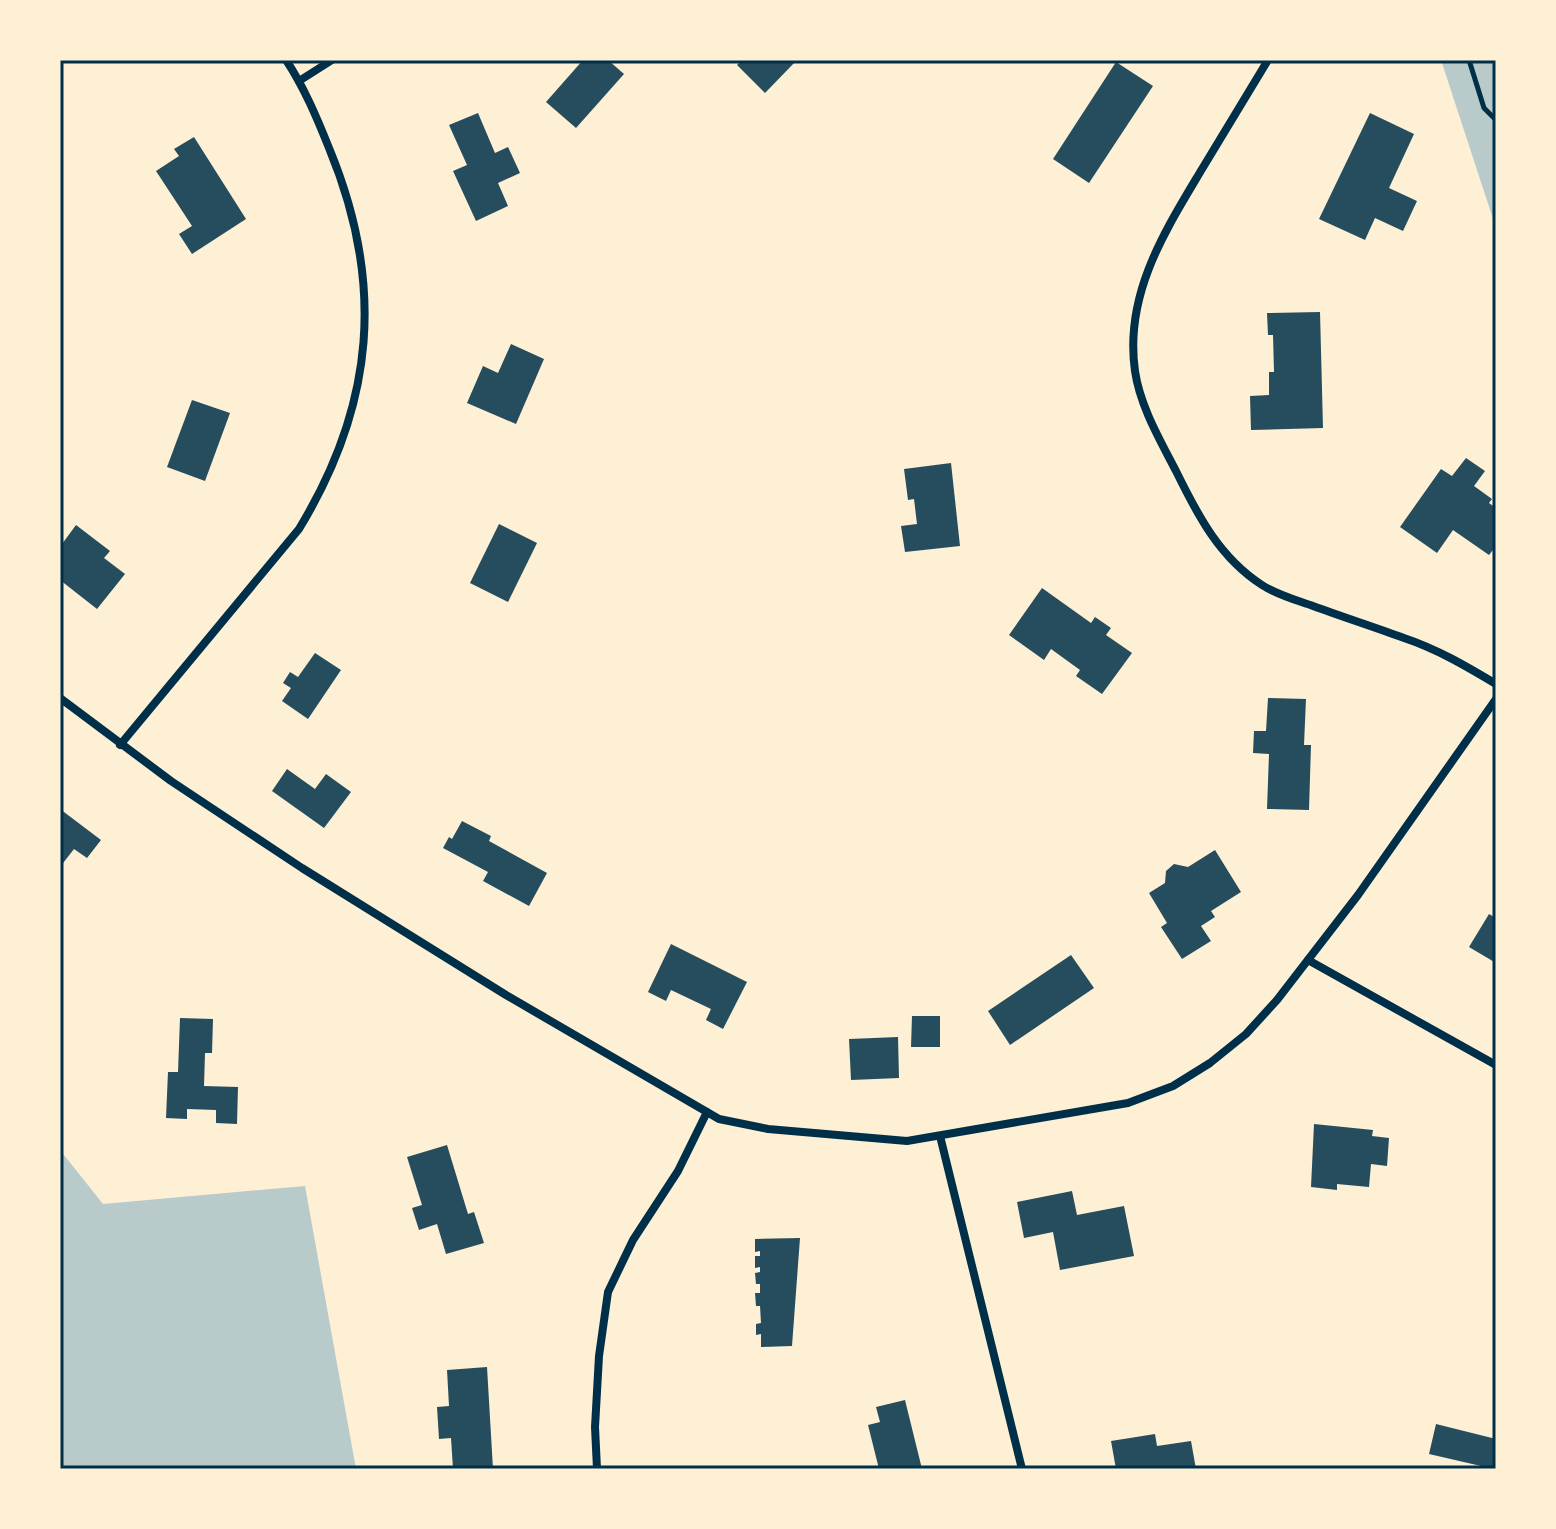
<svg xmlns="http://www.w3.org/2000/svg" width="1556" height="1529" font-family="Lora,serif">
<rect width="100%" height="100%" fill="#fdf0d5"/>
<g fill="#b9caca">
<polygon points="1441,60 1495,60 1496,228"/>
<polygon points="60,1150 103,1204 305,1186 356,1469 60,1469"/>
</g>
<g fill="#264d5e">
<polygon points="583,60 608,60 624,74 576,128 546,102"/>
<polygon points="742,60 797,60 765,93 737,65"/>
<polygon points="1116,62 1153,86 1089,183 1053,159"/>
<polygon points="478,113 495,153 508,147 520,173 498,183 508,206 476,221 453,171 467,165 449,125"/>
<polygon points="1370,113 1414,134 1389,188 1417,201 1403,231 1375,218 1365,240 1319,219"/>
<polygon points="194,137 246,219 192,254 179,234 192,226 156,171 179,156 174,149"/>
<polygon points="1320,312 1323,428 1251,430 1250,396 1269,395 1269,372 1274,372 1273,335 1268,335 1267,313"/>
<polygon points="511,344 544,359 516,424 467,403 483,366 498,373"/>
<polygon points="192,400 230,413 205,481 167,467"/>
<polygon points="1466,458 1485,471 1474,486 1492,499 1489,503 1496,508 1496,546 1489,555 1453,530 1437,553 1400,527 1441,469 1452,476"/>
<polygon points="951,463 960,546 905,552 901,526 917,524 914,499 908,500 904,469"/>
<polygon points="499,524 537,543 508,602 470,583"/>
<polygon points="76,525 110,551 104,558 125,574 97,609 60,580 60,542 62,544"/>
<polygon points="1042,588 1091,623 1095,617 1111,628 1106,635 1132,653 1102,694 1076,676 1080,670 1051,649 1044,660 1009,635"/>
<polygon points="315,653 341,670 308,719 282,701 291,688 283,683 290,672 298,677"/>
<polygon points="1268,698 1306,699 1304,745 1311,745 1309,810 1267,809 1269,754 1253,753 1254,731 1266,731"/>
<polygon points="287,769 315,789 326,774 351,792 324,828 272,791"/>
<polygon points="60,809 101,840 87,858 74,849 60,867"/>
<polygon points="462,821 491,836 489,841 547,873 529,906 483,881 488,872 443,848 449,837 452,839"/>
<polygon points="1215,850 1241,892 1211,911 1215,917 1201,926 1211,941 1182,959 1161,927 1167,923 1149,893 1165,883 1166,871 1174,864 1188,867"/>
<polygon points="1489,914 1496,918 1496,963 1469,947"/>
<polygon points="671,944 747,982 723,1029 706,1020 711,1009 671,990 666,1001 648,992"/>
<polygon points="1071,955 1094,988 1010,1045 988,1011"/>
<polygon points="912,1016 940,1016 940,1047 911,1047"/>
<polygon points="180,1018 213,1019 212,1053 205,1053 204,1086 238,1087 237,1124 216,1123 216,1110 187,1109 187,1119 166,1118 168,1072 178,1072"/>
<polygon points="898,1037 899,1078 851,1080 849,1039"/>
<polygon points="1314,1124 1373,1130 1372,1136 1389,1138 1387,1166 1371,1164 1369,1187 1337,1184 1337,1190 1311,1187"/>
<polygon points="447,1145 468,1214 474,1212 484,1243 446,1254 437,1224 419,1230 412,1208 422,1205 407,1157"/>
<polygon points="1072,1191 1077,1215 1124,1206 1134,1256 1060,1270 1053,1232 1024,1238 1017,1202"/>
<polygon points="800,1238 792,1346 761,1347 761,1334 756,1335 756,1324 761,1323 760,1306 756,1306 755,1293 760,1293 760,1284 756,1284 755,1273 760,1272 760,1267 755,1268 755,1256 760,1256 760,1251 755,1252 755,1239"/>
<polygon points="487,1367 493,1469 453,1469 451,1438 439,1439 437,1407 449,1406 447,1370"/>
<polygon points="905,1400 922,1469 879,1469 868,1425 880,1422 876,1407"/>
<polygon points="1436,1424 1496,1439 1496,1469 1480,1469 1481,1466 1429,1454"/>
<polygon points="1155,1434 1157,1446 1191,1441 1196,1469 1116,1469 1111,1441"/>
</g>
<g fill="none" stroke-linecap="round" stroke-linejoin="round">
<polyline stroke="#003049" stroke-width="5" points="1469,60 1484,108 1496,120"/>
<g stroke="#003049" stroke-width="8">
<path d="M1268 60C1246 96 1224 133 1202 169 1165 231 1124 294 1135 371 1140 406 1160 440 1176 471 1198 516 1220 558 1262 585 1277 595 1296 600 1313 606 1343 617 1374 627 1404 638 1437 649 1466 666 1496 684"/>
<polyline points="299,81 332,60"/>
<polyline points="60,698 171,781 302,868 506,995 719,1119 768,1129 907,1141 1128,1103 1173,1086 1210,1063 1246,1034 1277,1000 1358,895 1496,699"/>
<path d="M120 745 299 529C375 404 385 283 329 148 317 118 304 87 286 60"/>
<polyline points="1308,960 1496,1065"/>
<polyline points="940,1136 1022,1469"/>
<polyline points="597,1469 595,1427 599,1356 608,1292 633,1240 678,1171 707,1112"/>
</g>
</g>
<rect width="1556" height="1529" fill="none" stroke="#fdf0d5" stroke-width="124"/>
<rect x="62" y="62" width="1432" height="1405" fill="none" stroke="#003049" stroke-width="3"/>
</svg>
